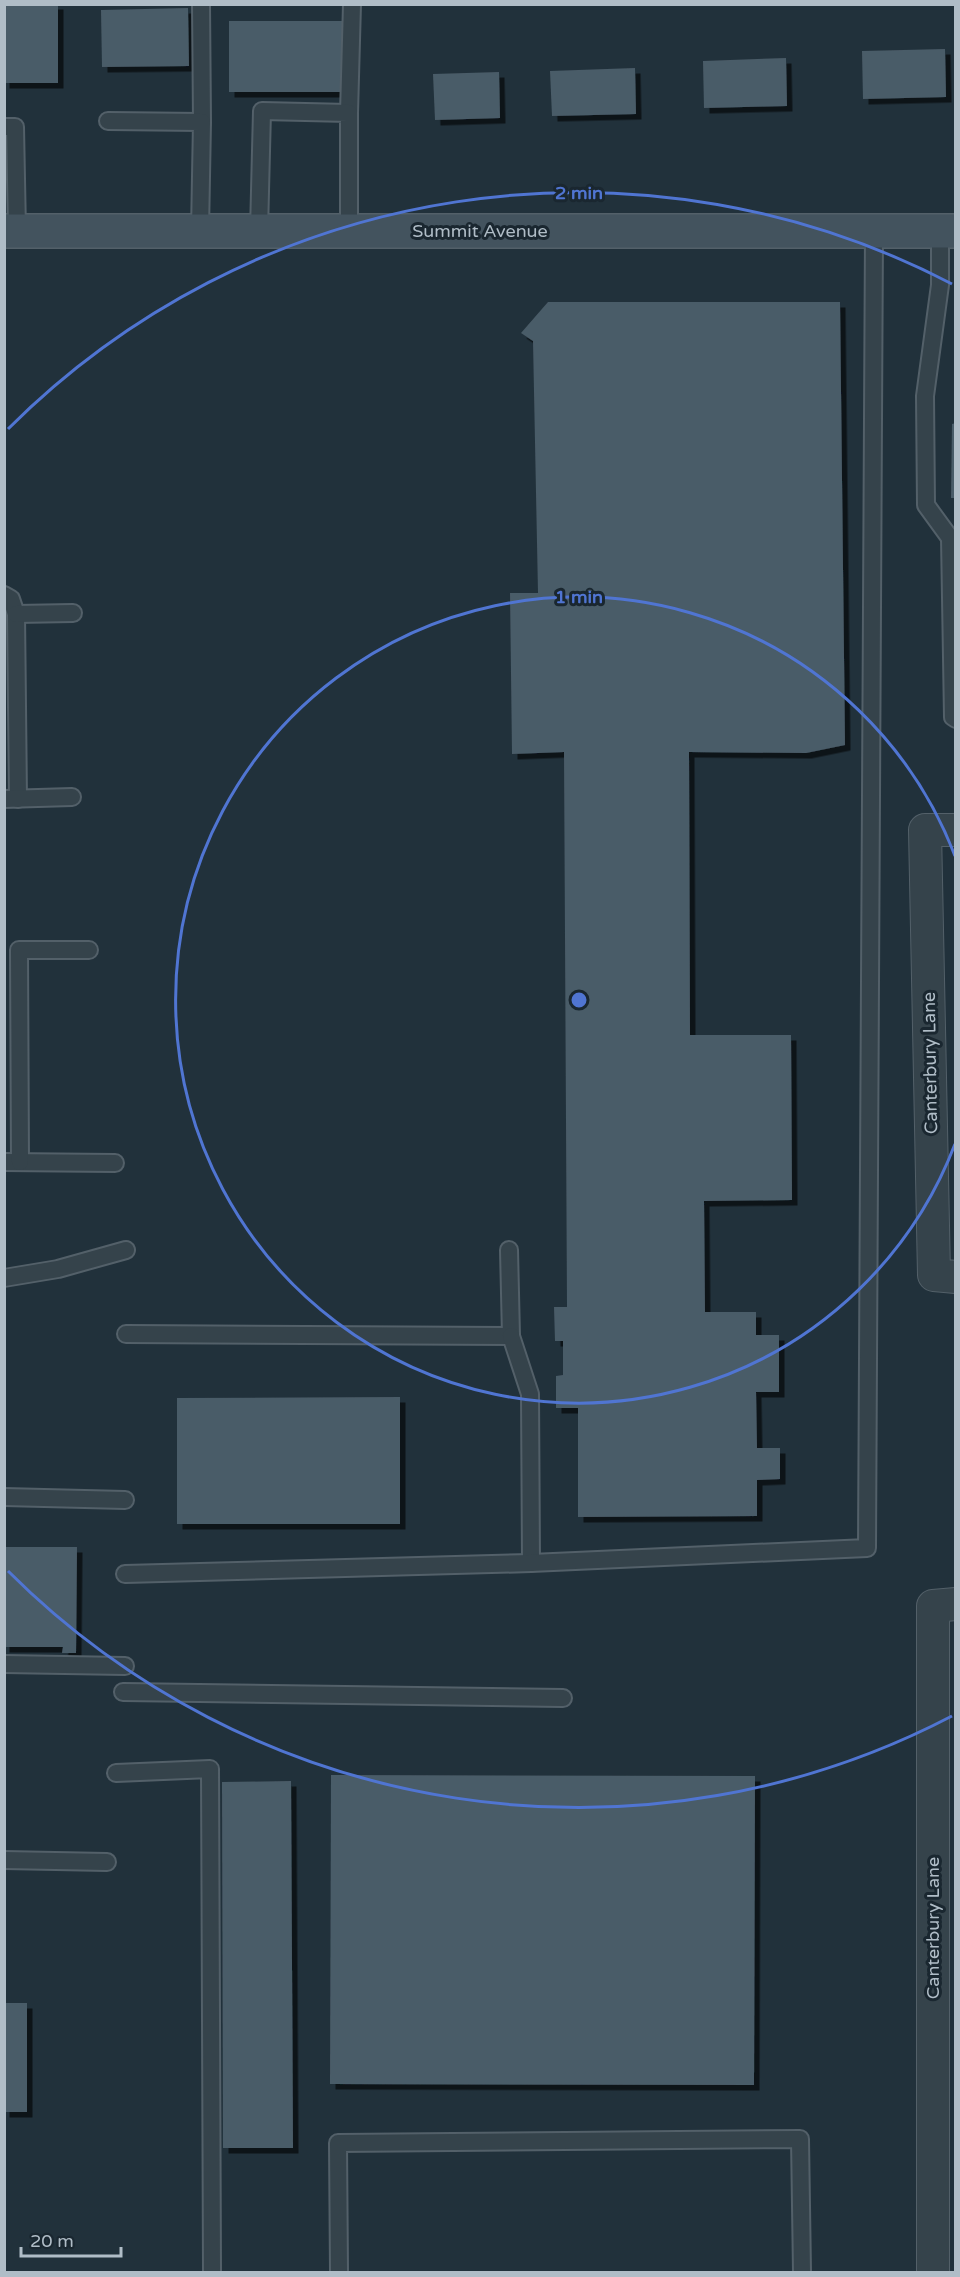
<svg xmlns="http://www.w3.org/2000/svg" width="960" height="2277" font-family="'Varela Round',sans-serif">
<defs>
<filter id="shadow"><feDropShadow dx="5.5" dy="5.5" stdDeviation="0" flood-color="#0009"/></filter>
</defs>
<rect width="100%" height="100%" fill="#21313b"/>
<g fill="#4a5b67" filter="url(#shadow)">
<rect x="4" y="4" width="54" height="79"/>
<polygon points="188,8 189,66 102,67 101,10"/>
<polygon points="229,21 345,21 344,92 229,92"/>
<polygon points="945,49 946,97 863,99 862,51"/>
<polygon points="786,58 787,106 704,108 703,61"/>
<polygon points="635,68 636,114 552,116 550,71"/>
<polygon points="499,72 500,118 435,120 433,74"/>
<polygon points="548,302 840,302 845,745 806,753 689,752 690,1035 791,1035 792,1200 704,1201 705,1312 756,1312 756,1335 779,1335 779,1392 756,1392 757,1448 780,1448 780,1479 757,1480 757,1516 578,1517 578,1408 556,1408 556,1376 563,1375 563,1341 555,1341 554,1307 567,1307 564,752 512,754 510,593 538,593 533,341 521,333"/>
<polygon points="956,423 956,498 951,498 952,424"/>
<polygon points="400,1397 400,1524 177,1524 177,1398"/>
<polygon points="4,1547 77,1547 76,1653 62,1653 63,1647 4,1647"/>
<polygon points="331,1775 755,1776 754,2085 330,2084"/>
<polygon points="291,1781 293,2148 223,2148 222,1782"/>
<rect x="4" y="2003" width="23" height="109"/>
</g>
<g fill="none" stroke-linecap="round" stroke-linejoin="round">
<defs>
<g id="service">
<polyline points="201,4 202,122"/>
<polyline points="349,113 352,4"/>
<polyline points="108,121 202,122 200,231"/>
<polyline points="4,127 15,127 17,231"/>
<polyline points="259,231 262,111 349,113 349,231"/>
<polyline points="940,231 940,285 925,396 926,505 950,538 953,717 956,719"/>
<polyline points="4,595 11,599 16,614 18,799"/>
<polyline points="16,614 73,613"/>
<polyline points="4,799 72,797"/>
<polyline points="4,1162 115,1163"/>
<polyline points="20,1162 19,950 89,950"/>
<polyline points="4,1278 58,1269 126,1250"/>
<polyline points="126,1334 511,1336 509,1250"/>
<polyline points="511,1336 530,1394 531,1563"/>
<polyline points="4,1497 125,1500"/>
<polyline points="125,1574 531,1563 867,1548 874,232"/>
<polyline points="4,1664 125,1666"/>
<polyline points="123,1692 563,1698"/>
<polyline points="116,1773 210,1769 212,2272"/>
<polyline points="4,1860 107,1862"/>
<polyline points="339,2272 338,2143 800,2139 802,2272"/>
</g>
<g id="minor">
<polyline points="956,830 925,830 934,1275 956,1277"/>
<polyline points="933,2272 933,1606 956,1604"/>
</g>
<polyline id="secondary" points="4,231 956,231"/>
</defs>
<use href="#service" stroke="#536069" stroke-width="20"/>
<use href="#minor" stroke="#536069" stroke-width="34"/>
<use href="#secondary" stroke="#536069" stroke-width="36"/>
<use href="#service" stroke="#35434b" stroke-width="16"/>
<use href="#minor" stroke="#35434b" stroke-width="32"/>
<use href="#secondary" stroke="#43535e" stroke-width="33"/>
</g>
<g fill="none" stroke="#5075d2" stroke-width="3">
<path d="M955 1144A403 403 0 1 1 955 856"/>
<path d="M952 1716A807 807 0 0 1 8 1571M8 429A807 807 0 0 1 952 284"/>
</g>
<g text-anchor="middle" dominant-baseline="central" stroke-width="6" stroke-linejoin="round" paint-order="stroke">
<g font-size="18" fill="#b0bdc7" stroke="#1a2730">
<text x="480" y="231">Summit Avenue</text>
<text transform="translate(930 1063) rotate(-91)">Canterbury Lane</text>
<text transform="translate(933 1928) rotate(-90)">Canterbury Lane</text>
</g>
</g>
<circle cx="579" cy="1000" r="9" fill="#5075d2" stroke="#1a2730" stroke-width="3"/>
<g font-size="18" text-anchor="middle" font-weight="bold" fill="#5075d2" stroke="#1a2730" stroke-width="6" stroke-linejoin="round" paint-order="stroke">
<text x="579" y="199">2 min</text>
<text x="579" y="603">1 min</text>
</g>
<rect width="960" height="2277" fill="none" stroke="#b0bdc7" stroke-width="12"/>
<path d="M21 2247v9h100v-9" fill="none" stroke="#b0bdc7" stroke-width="3"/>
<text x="30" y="2247" font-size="18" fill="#b0bdc7" stroke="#1a2730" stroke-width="4.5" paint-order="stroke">20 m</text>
</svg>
